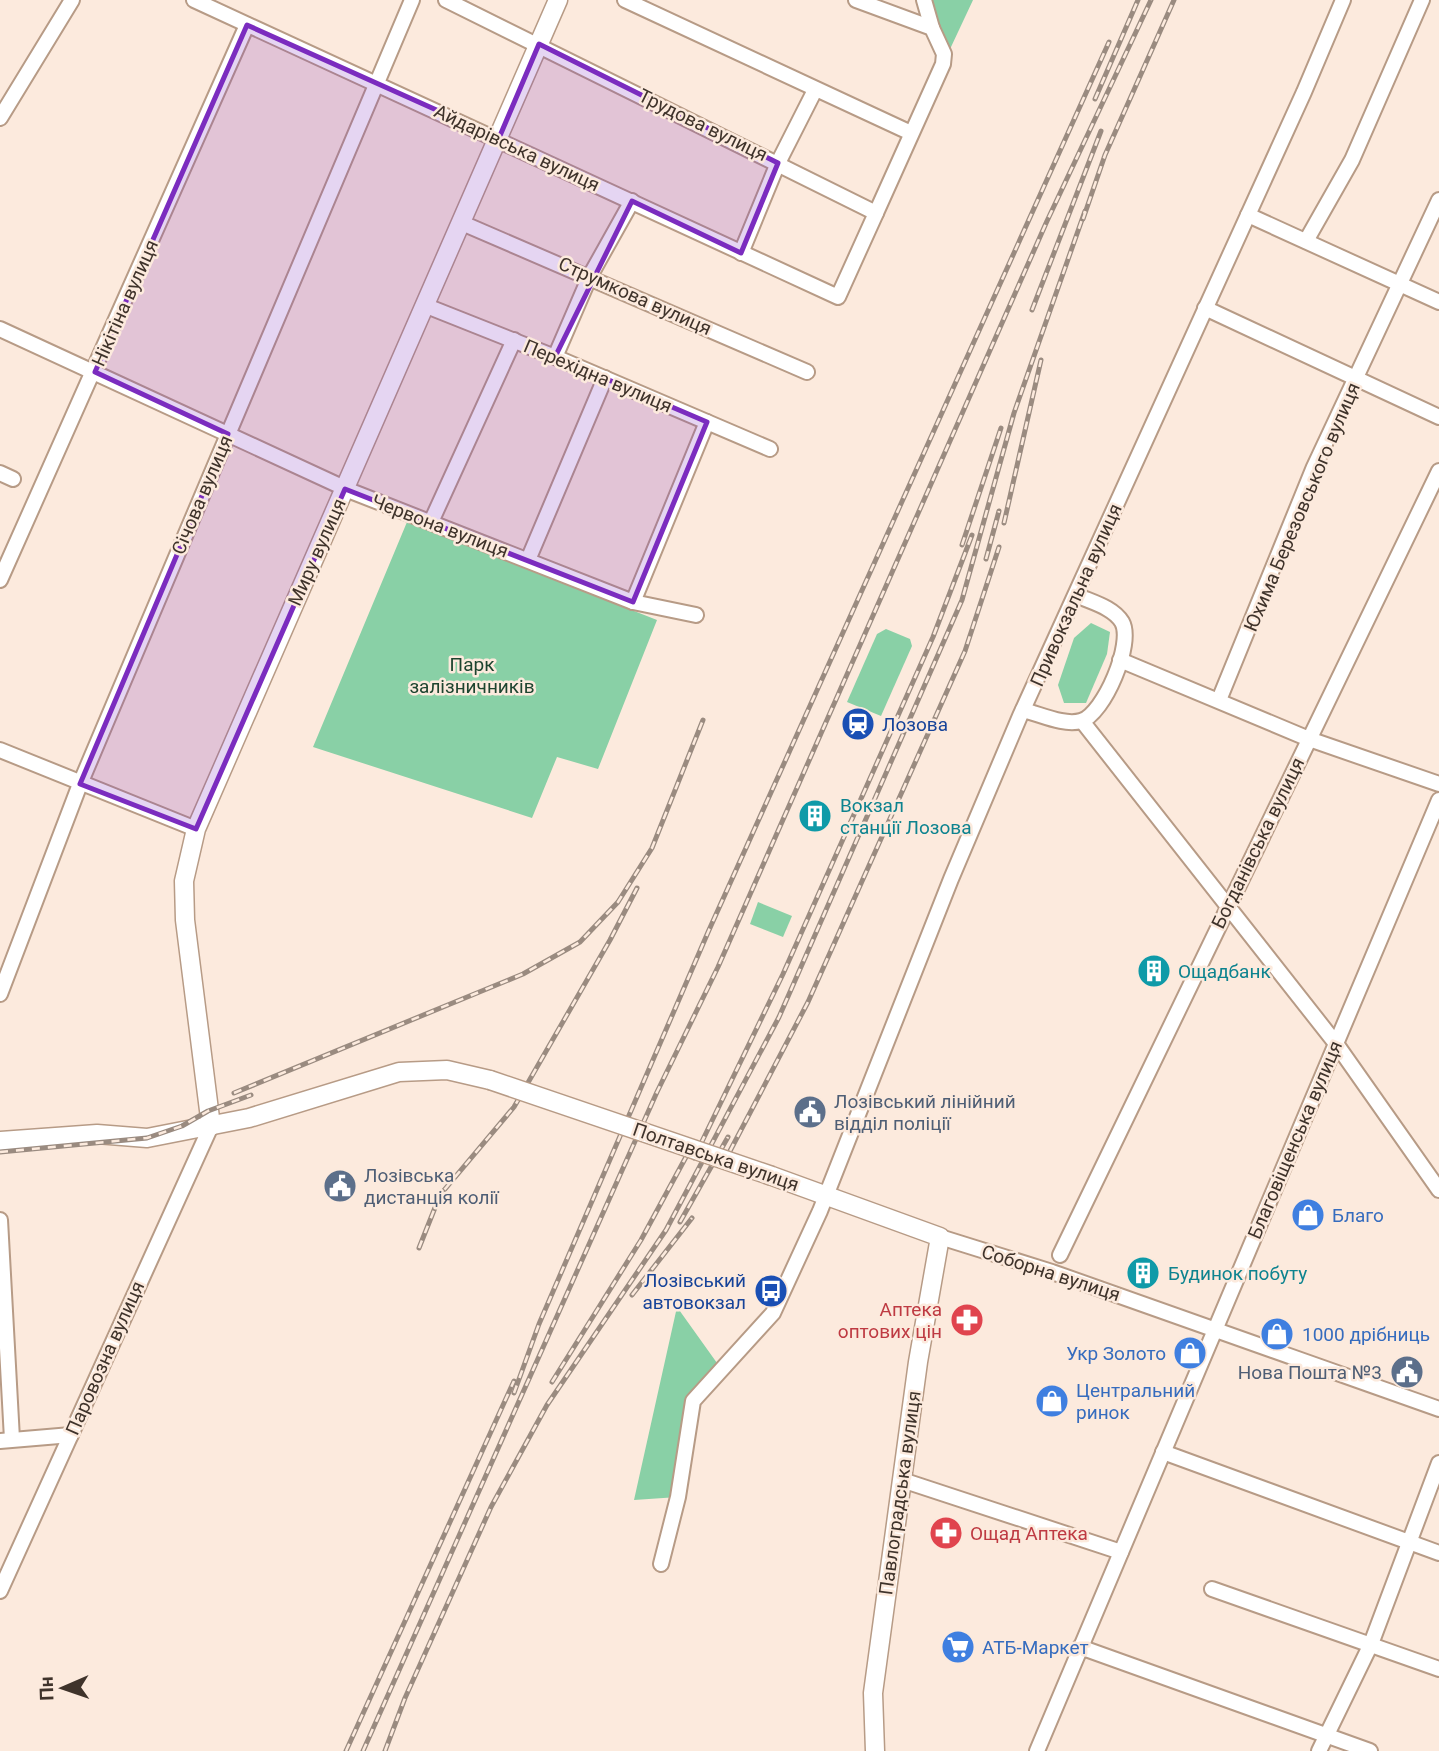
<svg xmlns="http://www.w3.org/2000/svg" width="1439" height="1751" font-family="Roboto,sans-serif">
<rect width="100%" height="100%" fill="#fceadd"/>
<g fill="#89d0a6">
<polygon points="924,0 973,0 943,64"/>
<polygon points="407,522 657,620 598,769 557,757 532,818 313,747"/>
<polygon points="1091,623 1110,632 1107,654 1086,703 1064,703 1058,685 1074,638"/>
<polygon points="886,629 910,639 912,646 881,716 847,702 877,634"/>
<polygon points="758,902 792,916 783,937 750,924"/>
<polygon points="677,1307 722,1370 693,1401 678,1497 634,1500"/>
</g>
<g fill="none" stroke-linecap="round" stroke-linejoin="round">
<defs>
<g id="minor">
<polyline points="194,0 838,297 876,213 446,0"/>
<polyline points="625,0 911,133"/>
<polyline points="856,0 932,28 944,54 943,64 876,213"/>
<polyline points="924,0 932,28"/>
<polyline points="0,118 72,0"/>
<polyline points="1248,215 1439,302"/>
<polyline points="462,223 807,372"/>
<polyline points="1306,241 1352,160 1422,0"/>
<polyline points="741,253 778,163 815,90"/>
<polyline points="424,305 555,357 770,449"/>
<polyline points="1205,308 1439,417"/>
<polyline points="0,329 353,492 633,602 696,615"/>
<polyline points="555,357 590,276 632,201"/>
<polyline points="0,473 13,479"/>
<polyline points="431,522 514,340"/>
<polyline points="528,560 605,378"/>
<polyline points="0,580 247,25"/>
<polyline points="633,602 707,422"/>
<polyline points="1120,660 1309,739 1439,784"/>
<polyline points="1219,700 1314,467 1439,200"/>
<path d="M1023 710C1040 714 1064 726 1081 721 1104 714 1134 643 1122 622 1113 607 1091 602 1076 595"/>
<polyline points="1082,721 1337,1045 1439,1190"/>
<polyline points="0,750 196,829"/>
<polyline points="0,994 80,784 412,0"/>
<polyline points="0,1220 12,1439"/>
<polyline points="940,1237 1052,1272 1439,1409"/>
<polyline points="1060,1255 1439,471"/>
<polyline points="0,1441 71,1435"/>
<polyline points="1163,1452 1439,1553"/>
<polyline points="902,1480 1121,1552"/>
<polyline points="661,1564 678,1497 693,1401 773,1313 820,1211 951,879 1020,716 1304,92 1343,0"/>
<polyline points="1212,1589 1439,1669"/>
<polyline points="0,1591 211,1126"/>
<polyline points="1080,1647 1370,1751"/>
<polyline points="1037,1751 1439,800"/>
<polyline points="1319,1751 1371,1644 1439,1463"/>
</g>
<g id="major">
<polyline points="211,1126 185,920 184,881 196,829 558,0"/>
<polyline points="0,1141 97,1134 147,1138 249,1118 399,1072 447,1070 490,1080"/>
<polyline points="772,1176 940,1237 918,1362 873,1693 875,1751"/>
</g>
</defs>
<use href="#minor" stroke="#b79b86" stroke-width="18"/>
<use href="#major" stroke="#b79b86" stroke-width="21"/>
<use href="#minor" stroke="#fff" stroke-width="14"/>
<use href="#major" stroke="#fff" stroke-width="18"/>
<defs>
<g id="rail">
<polyline points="1095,99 1138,0"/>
<polyline points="1083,219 1105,155 1174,0"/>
<polyline points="1032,310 1101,131"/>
<polyline points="1004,523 1041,360"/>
<polyline points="962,545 1001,428"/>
<polyline points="986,559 999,511"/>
<polyline points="234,1093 523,974 580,942 618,902 652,848 703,720"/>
<polyline points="730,1151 808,1002 965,651 999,547"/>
<polyline points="0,1152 147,1138 182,1126 208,1111 251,1095"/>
<polyline points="694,1158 783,974 933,637 972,535"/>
<polyline points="680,1222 728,1137"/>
<polyline points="419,1248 440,1195 514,1107 610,940 637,888"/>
<polyline points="632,1295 692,1218"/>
<polyline points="552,1382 641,1240 693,1144"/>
<polyline points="514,1393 539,1324 709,930 1109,42"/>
<polyline points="346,1751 514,1381"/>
<polyline points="363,1751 657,1092 718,967 1047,221 1151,0"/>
<polyline points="385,1751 405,1698 491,1507 547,1405 666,1230 779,1017 962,600 1014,413 1085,211"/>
</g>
</defs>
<use href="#rail" stroke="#9a8b80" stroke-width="5"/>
<use href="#rail" stroke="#fceadd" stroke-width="2.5" stroke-dasharray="8" stroke-linecap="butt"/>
<defs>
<polyline id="major-bridge" points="490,1080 772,1176"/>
</defs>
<use href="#major-bridge" stroke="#b79b86" stroke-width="21" stroke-linecap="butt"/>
<use href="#major-bridge" stroke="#fff" stroke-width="18"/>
</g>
<path fill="#7b2cbf" fill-opacity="0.2" stroke="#7b2cbf" stroke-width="5" stroke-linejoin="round" d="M247 25 499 138 539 44 778 163 741 253 632 201 555 357 707 422 633 602 345 489 196 829 80 784 228 434 95 372Z"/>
<defs>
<symbol id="station-disc" viewBox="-11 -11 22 22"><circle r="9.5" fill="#1a4fb4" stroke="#fceadd"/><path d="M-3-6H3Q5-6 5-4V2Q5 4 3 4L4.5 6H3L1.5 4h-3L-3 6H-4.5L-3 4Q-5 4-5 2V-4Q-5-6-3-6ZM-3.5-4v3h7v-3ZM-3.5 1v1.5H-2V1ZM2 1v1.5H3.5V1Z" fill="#fff"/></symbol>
<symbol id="building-disc" viewBox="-11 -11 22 22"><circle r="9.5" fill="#0f9aa8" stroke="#fceadd"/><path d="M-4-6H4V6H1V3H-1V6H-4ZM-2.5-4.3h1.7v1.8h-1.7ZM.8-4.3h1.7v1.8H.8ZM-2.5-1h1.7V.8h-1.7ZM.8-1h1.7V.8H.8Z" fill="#fff"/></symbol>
<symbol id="civic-disc" viewBox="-11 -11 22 22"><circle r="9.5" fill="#5c6f8a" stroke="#fceadd"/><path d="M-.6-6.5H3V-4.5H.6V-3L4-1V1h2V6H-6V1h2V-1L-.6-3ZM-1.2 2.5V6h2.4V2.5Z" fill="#fff"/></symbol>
<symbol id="shop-disc" viewBox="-11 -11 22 22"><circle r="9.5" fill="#3f7fe0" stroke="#fceadd"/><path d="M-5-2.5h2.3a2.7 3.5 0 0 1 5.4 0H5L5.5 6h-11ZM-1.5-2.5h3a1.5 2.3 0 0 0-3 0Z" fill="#fff"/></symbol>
<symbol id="bus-disc" viewBox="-11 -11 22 22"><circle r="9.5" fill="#1a4fb4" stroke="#fceadd"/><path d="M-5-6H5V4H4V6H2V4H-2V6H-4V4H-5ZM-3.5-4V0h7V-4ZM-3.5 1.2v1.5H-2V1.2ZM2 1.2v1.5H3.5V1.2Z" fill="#fff"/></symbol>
<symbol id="pharmacy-disc" viewBox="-11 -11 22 22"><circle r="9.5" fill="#e0444e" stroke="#fceadd"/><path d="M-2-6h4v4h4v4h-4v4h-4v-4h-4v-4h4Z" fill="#fff"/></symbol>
<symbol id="supermarket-disc" viewBox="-11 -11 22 22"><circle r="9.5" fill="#3f7fe0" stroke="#fceadd"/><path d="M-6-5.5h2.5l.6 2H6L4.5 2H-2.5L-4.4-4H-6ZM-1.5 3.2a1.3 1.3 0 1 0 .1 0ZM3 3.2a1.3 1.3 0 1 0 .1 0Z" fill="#fff"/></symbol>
</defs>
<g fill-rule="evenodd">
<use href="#station-disc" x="839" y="705" width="38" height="38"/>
<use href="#building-disc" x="796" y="797" width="38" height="38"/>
<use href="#building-disc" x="1135" y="952" width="38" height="38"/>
<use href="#civic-disc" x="791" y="1093" width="38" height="38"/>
<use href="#civic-disc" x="321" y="1167" width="38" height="38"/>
<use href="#shop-disc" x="1289" y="1196" width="38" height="38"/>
<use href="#building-disc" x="1124" y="1254" width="38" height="38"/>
<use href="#bus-disc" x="752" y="1272" width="38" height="38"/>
<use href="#pharmacy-disc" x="948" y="1301" width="38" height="38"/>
<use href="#shop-disc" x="1258" y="1315" width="38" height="38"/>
<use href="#shop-disc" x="1171" y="1334" width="38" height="38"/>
<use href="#civic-disc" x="1388" y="1353" width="38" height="38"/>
<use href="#shop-disc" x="1033" y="1382" width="38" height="38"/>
<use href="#pharmacy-disc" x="927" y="1514" width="38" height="38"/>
<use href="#supermarket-disc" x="939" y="1628" width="38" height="38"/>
</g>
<g text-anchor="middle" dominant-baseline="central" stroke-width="5" stroke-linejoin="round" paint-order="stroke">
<g font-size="19" fill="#3f332b" stroke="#fceadd">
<text transform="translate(703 125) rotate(26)">Трудова вулиця</text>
<text transform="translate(517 148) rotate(25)">Айдарівська вулиця</text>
<text transform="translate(635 296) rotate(24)">Струмкова вулиця</text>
<text transform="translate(125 303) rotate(-66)">Нікітіна вулиця</text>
<text transform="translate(598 376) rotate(23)">Перехідна вулиця</text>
<text transform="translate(202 495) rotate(-67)">Січова вулиця</text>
<text transform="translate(1302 507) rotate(-67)">Юхима Березовського вулиця</text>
<text transform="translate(440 526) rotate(21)">Червона вулиця</text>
<text transform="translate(317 552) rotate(-66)">Миру вулиця</text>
<text transform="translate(1076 595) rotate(-66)">Привокзальна вулиця</text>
<text transform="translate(1258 843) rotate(-64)">Богданівська вулиця</text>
<text transform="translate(1295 1140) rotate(-67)">Благовіщенська вулиця</text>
<text transform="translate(716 1157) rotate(19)">Полтавська вулиця</text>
<text transform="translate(1051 1273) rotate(18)">Соборна вулиця</text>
<text transform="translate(105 1358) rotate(-66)">Паровозна вулиця</text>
<text transform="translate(900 1493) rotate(-82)">Павлоградська вулиця</text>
</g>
<g font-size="19" fill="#1d442f" stroke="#fceadd">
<text x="472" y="664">Парк<tspan x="472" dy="22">залізничників</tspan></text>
</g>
<g font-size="19" fill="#164399" stroke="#fceadd" text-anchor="start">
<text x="882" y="724">Лозова</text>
<text x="746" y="1280" text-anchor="end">Лозівський<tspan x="746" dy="22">автовокзал</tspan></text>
</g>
<g font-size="19" fill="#0d838f" stroke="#fceadd" text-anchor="start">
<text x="840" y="805">Вокзал<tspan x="840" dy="22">станції Лозова</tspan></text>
<text x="1178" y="971">Ощадбанк</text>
<text x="1168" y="1273">Будинок побуту</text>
</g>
<g font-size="19" fill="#4e5e75" stroke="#fceadd" text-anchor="start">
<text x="834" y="1101">Лозівський лінійний<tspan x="834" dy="22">відділ поліції</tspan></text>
<text x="364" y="1175">Лозівська<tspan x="364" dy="22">дистанція колії</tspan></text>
<text x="1382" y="1372" text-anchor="end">Нова Пошта №3</text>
</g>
<g font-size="19" fill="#366cbe" stroke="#fceadd" text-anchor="start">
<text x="1332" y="1215">Благо</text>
<text x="1302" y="1334">1000 дрібниць</text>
<text x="1166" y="1353" text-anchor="end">Укр Золото</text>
<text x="1076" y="1390">Центральний<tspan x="1076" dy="22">ринок</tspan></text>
<text x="982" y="1647">АТБ-Маркет</text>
</g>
<g font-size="19" fill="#be3a42" stroke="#fceadd" text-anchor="end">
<text x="942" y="1309">Аптека<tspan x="942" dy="22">оптових цін</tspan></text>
<text x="970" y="1533" text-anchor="start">Ощад Аптека</text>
</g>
</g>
<g transform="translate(63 1688) rotate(268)" stroke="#fceadd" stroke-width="5" paint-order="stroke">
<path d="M0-5L12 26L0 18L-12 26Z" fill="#3f332b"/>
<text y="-10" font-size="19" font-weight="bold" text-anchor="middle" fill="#3f332b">Пн</text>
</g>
</svg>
